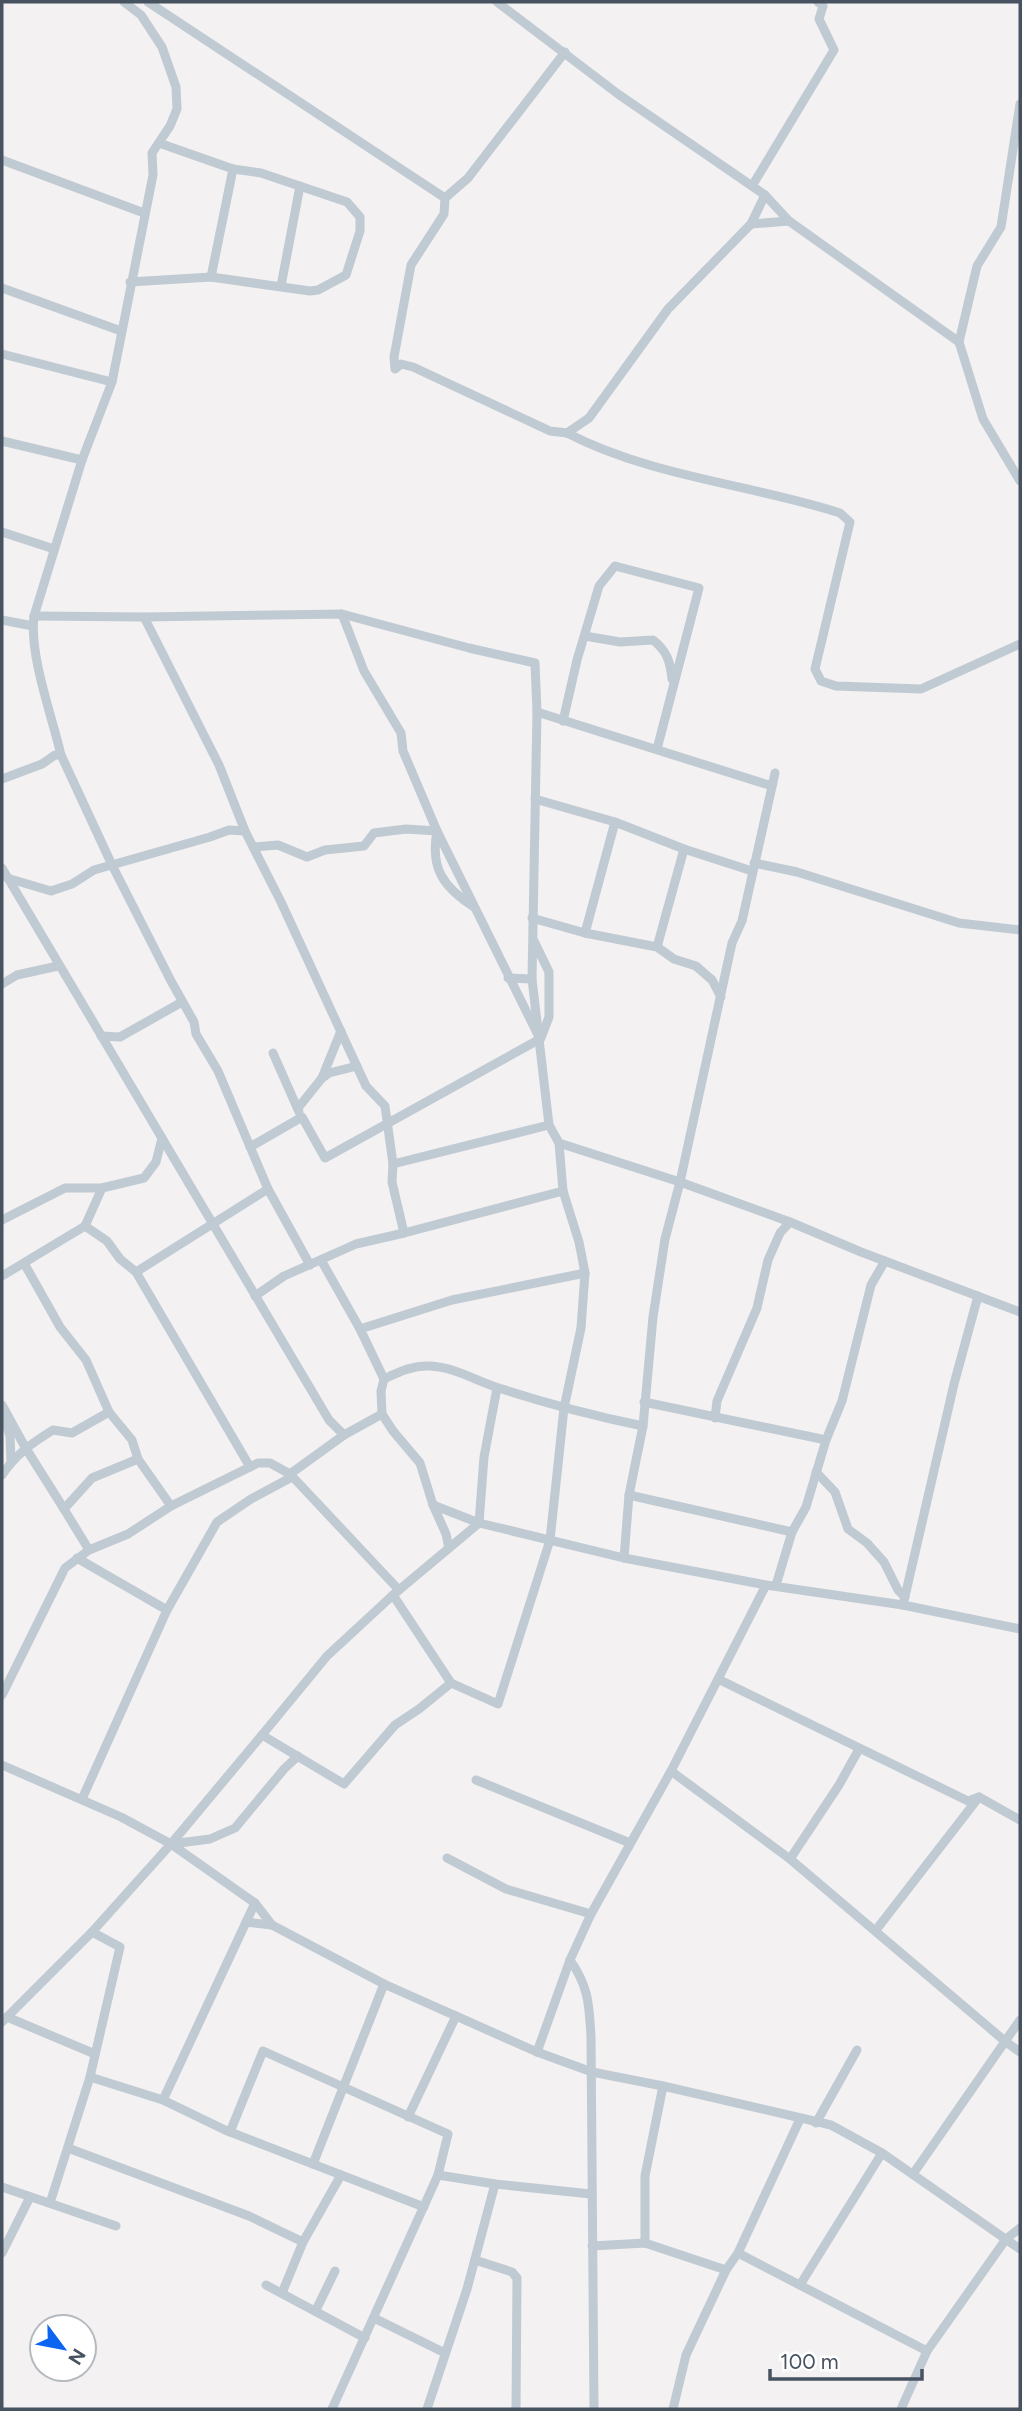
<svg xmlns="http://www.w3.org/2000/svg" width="1022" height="2411" font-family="Figtree,sans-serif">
<rect width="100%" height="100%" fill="#f3f1f1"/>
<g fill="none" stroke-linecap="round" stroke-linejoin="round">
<g stroke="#c0cad3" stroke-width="9">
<polyline points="148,2 445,198 444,214 411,265 394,357 395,369 401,364 413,367 550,431 567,433 589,418 668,309 751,224 765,195"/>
<polyline points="497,2 618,94 765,195 789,221 959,342 983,419 1020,481"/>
<polyline points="2,160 144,213"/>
<polyline points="752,186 834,50 819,19 823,6 818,2"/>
<polyline points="445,198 468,178 565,52"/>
<polyline points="751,224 789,221"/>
<polyline points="211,277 233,169"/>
<polyline points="130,282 211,277 310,291 318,290 346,275 360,231 360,217 347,202 261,173 233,169 159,143"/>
<polyline points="281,286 300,186"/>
<polyline points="2,288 121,331"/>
<polyline points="959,342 977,266 1001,227 1020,104"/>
<polyline points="2,354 112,382"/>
<path d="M567 433C652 477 750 484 840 513L850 522 815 669 821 681 836 686 921 689 1020 644"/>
<polyline points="2,441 82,460"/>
<polyline points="2,532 54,549"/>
<polyline points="144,617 219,765 245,831 281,902 366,1086 385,1106 393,1164 392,1182 404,1233 356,1244 284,1276 255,1296"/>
<polyline points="2,620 33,626"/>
<path d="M585 636 620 642 653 640C667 651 670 661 672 679"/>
<polyline points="537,712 772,786"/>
<polyline points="563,721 577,660 599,586 615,566 699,588 657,749"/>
<path d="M61 755C52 716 29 655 34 616L82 460 112 382 153 175 152 153 170 126 177 109 176 87 162 47 141 15 124 2"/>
<polyline points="2,779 42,764 55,755 61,755 112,865 171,981 194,1022 196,1034 218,1071 268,1189 310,1265"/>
<polyline points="535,799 615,822 684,849 752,871"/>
<path d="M253 847 278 845 307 857 325 850 364 846 374 833 406 829 437 831C430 868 443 887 474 907"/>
<polyline points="754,863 797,872 959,923 1020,930"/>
<polyline points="2,868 329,1420 344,1435"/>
<polyline points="7,878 51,891 72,884 94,870 210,837 229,830 245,831"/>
<polyline points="532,918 585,933 657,947 674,959 696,966 712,980 721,997"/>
<polyline points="585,933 615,822"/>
<polyline points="534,941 549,972 549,1017 541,1038"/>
<polyline points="657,947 684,849"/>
<polyline points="508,978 532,979"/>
<polyline points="2,984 17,975 58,966"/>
<polyline points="101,1036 120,1037 182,1002"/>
<polyline points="273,1053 299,1112"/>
<polyline points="322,1078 341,1031"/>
<polyline points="298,1108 322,1078 329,1073 357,1066"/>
<polyline points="559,1143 680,1182 790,1222 861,1252 1020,1312"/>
<polyline points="250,1147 302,1117 325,1158 540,1039 437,831 403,751 401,733 364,671 342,614"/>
<polyline points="393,1164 549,1125"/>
<polyline points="2,1220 65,1188 102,1188 144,1178 156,1162 162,1138"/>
<polyline points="85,1226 102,1188"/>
<polyline points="404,1233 563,1191"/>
<polyline points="321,1260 360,1329 384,1379 381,1391 382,1414 393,1431 420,1463 433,1505 446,1534 449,1548"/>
<polyline points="24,1263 60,1327 86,1360 109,1412 132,1440 138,1459 171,1506"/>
<polyline points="136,1272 268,1189"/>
<polyline points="2,1276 85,1226 107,1241 120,1259 136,1272 250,1467"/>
<polyline points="360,1329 452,1300 585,1273"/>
<path d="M384 1379C399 1372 413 1365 430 1366 455 1367 478 1382 502 1389 548 1404 595 1416 643 1426"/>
<polyline points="644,1402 826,1440"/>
<polyline points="2,1405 25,1447 64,1509"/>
<polyline points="4,1418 10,1436 11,1461"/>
<polyline points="715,1418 717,1401 757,1308 768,1260 780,1233 790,1222"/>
<polyline points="816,1472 835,1492 848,1529 867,1543 884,1562 898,1590 905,1597"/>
<polyline points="290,1474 344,1435 382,1414"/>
<path d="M2 1475C16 1454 32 1443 53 1430L72 1433 109 1412"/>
<polyline points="629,1495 792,1532"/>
<polyline points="433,1505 479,1523 624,1558 766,1585 903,1605 1020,1629"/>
<polyline points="89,1550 64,1509 92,1478 138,1459"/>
<polyline points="77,1558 167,1610"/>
<polyline points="624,1558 629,1495 643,1426 653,1317 665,1239 680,1182 732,943 742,921 775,773"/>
<polyline points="776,1585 792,1532 806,1507 826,1440 842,1401 871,1285 885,1261"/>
<polyline points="393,1595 451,1683"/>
<polyline points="903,1605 954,1384 978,1296"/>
<polyline points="718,1679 968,1801 979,1797 1020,1820"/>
<polyline points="2,1695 65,1568 89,1550 128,1534 171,1506 258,1463 270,1463 290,1474 399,1590"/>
<polyline points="262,1735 327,1656 393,1595 479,1523 484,1457 497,1388"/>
<polyline points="2,1765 121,1817 171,1844 255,1903 272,1925 384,1984 537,2052 592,2072 663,2086 831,2125 882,2153 1020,2249"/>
<polyline points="671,1771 790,1859 1006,2042 1020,2052"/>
<polyline points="476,1780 630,1843"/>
<polyline points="82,1799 167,1610 217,1522 251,1499 292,1477"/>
<polyline points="171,1844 210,1839 235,1828 284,1769 298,1756"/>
<polyline points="447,1858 506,1889 591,1914"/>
<polyline points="790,1859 839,1785 859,1749"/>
<polyline points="246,1922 272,1925"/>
<polyline points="876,1930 979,1797"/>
<path d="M570 1960C589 1987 589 2005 591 2036L594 2409"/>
<polyline points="7,2017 95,2054"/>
<polyline points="2,2022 92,1932 171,1844 262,1735 344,1784 395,1725 419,1709 451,1683 498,1704 550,1540 564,1408 581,1328 585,1273 579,1242 563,1191 559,1143 549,1125 532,979 537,712 535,663 469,648 342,614 144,617 34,616"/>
<polyline points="537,2052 570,1960 591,1914 671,1771 766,1585"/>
<polyline points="90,2077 163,2100 225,2130 424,2207"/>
<polyline points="163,2100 255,1903"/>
<polyline points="408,2117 456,2016"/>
<polyline points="816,2123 857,2050"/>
<polyline points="230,2132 263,2051 448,2134 438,2175 332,2409"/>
<polyline points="68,2148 249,2216 303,2242 341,2175"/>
<polyline points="313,2164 384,1984"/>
<polyline points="913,2174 1020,2020"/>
<polyline points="438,2175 495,2184 591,2194"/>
<polyline points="2,2187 116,2226"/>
<polyline points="50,2203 90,2077 120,1947 92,1932"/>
<polyline points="645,2243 645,2176 663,2086"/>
<polyline points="592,2246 645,2243 726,2270"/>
<polyline points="2,2253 30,2197"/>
<polyline points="738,2253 927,2351"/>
<polyline points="475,2260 512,2272 517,2278 516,2409"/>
<polyline points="266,2285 365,2338"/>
<polyline points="800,2285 882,2153"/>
<polyline points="282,2293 303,2242"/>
<polyline points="316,2310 335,2271"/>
<polyline points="374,2318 445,2353"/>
<polyline points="427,2409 467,2289 495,2184"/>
<polyline points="673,2409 686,2355 726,2270 738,2253 800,2119"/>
<polyline points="901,2409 927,2351 1006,2239 1020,2228"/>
</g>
</g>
<rect width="1022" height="2411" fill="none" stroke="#475360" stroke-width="7"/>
<g transform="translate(63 2348) rotate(122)"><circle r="33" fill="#ffffff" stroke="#b5babf" stroke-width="2"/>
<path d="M0-5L12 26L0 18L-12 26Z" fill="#0c64f2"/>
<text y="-10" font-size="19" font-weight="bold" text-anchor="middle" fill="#475360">N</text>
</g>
<path d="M770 2369v10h152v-10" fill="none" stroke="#475360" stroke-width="3.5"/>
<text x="780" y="2369" font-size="21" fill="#475360" stroke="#ffffff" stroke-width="5" paint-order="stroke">100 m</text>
</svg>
